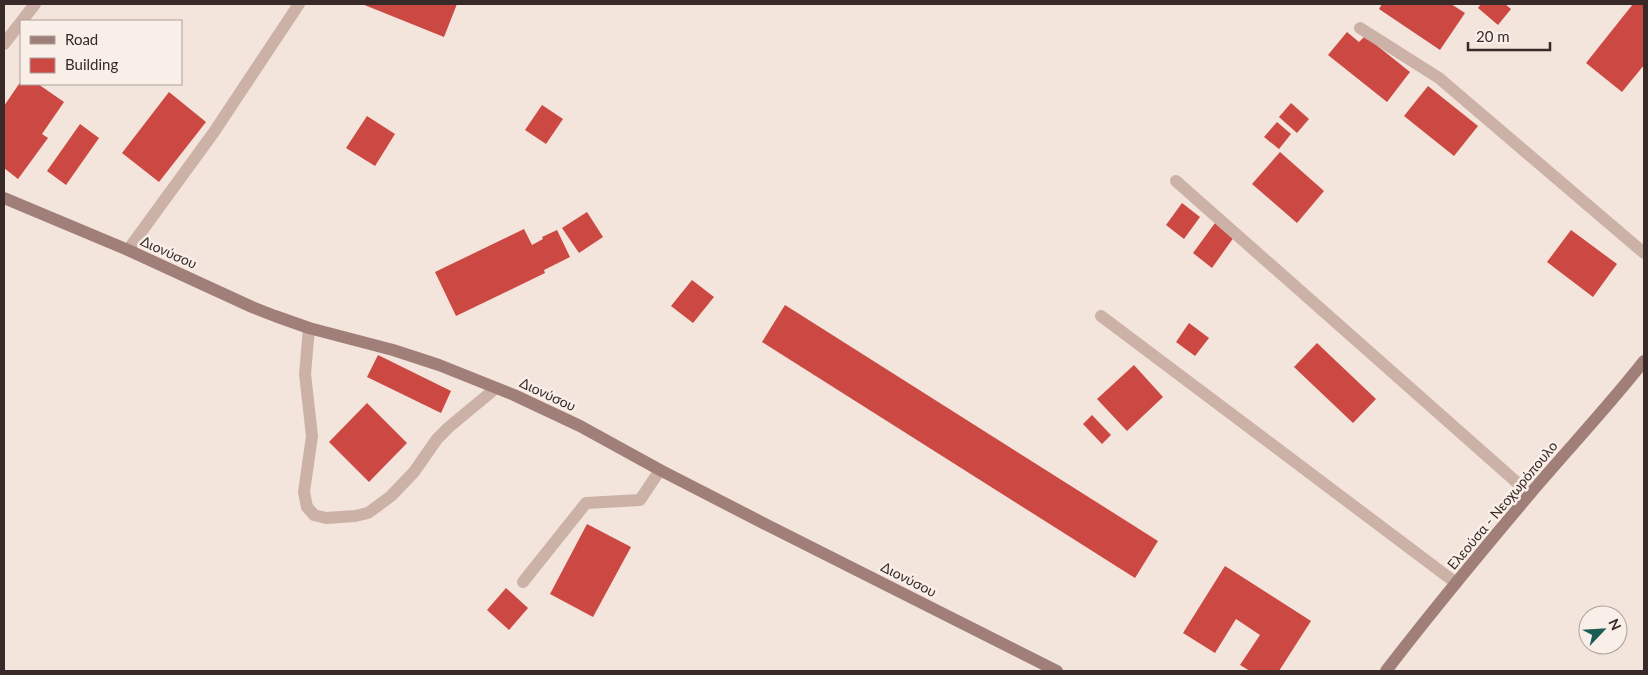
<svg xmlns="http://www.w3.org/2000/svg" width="1648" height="675" font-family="Lato,sans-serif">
<rect width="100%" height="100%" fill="#f3e4dc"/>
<g fill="#cb4942">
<polygon points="362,4 457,4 444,37"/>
<polygon points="1382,4 1451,4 1465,13 1440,50 1379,9"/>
<polygon points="1481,4 1505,4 1511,9 1498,25 1478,8"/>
<polygon points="1633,4 1644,4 1644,65 1622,92 1586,63"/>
<polygon points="1347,32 1359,42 1365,36 1410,72 1387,102 1328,55"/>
<polygon points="21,81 21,84 38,84 64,102 42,134 48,138 18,179 4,168 4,106"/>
<polygon points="1428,86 1478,126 1454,156 1404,116"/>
<polygon points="169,92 206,122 159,182 122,153"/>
<polygon points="1291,103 1309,119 1297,133 1279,117"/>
<polygon points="542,105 563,119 546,144 525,130"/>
<polygon points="367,116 395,134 375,166 346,148"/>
<polygon points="1277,122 1291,134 1279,149 1264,137"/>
<polygon points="80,124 99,138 66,185 47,171"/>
<polygon points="1280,152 1324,191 1297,223 1252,184"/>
<polygon points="1182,203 1200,217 1184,239 1166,225"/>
<polygon points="587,212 603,237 579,253 562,228"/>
<polygon points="1215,223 1234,237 1212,268 1193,253"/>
<polygon points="524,229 532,245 543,239 542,237 557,230 570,257 544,270 545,273 456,316 435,272"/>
<polygon points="1571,230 1617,264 1593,297 1547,262"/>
<polygon points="692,280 714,297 693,323 671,306"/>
<polygon points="785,305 1158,541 1135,578 762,342"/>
<polygon points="1189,323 1209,338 1195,356 1176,342"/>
<polygon points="1317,343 1376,399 1353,423 1294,367"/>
<polygon points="378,355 451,391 441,413 367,377"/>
<polygon points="1134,365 1163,397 1127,431 1097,399"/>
<polygon points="367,403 407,443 369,482 329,442"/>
<polygon points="1092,415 1111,435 1102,444 1083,424"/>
<polygon points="587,524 631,547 593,617 550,594"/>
<polygon points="1225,566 1311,621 1279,671 1250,671 1240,665 1260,635 1236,619 1215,653 1183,633"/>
<polygon points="506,588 528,608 509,630 487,610"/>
</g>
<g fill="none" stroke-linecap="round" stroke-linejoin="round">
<polyline stroke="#ccb1a7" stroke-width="12" points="523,582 586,503 640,500 660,470"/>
<g stroke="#ccb1a7" stroke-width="12">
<polyline points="1360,28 1439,78 1644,253"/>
<polyline points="4,44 35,4"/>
<polyline points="1176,181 1530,494"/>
<polyline points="128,250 214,132 299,4"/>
<polyline points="1101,316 1456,583"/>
<polyline points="309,328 305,374 312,436 304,492 307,507 314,515 326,518 355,516 368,513 391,496 414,472 437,439 449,427 496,388"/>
</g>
<g stroke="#a07f78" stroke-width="12">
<polyline points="4,198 128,250 252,307 275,316 309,328 393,350 439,365 514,395 580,426 660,470 771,527 1057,671"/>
<path d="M1386 671C1432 611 1481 552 1530 494 1568 449 1608 407 1644 361"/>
</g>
</g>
<g text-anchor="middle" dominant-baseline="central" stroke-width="5" stroke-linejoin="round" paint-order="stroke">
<g font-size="14" fill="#382a28" stroke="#faefe8">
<text transform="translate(169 252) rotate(24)">Διονύσου</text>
<text transform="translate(548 394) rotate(25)">Διονύσου</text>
<text transform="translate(1502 505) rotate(-50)">Ελεούσα - Νεοχωρόπουλο</text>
<text transform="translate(909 579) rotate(27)">Διονύσου</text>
</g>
</g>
<rect width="1648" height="675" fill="none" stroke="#382a28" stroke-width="10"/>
<rect x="20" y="20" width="162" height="65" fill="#faefe8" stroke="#aca09b"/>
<rect x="30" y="36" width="25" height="8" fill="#a07f78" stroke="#aca09b"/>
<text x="65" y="45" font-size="15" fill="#382a28">Road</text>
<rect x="30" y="58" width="25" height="15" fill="#cb4942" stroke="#aca09b"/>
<text x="65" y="70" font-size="15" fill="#382a28">Building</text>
<g transform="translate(1603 630) rotate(65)"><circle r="24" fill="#faefe8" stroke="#aca09b"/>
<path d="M0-4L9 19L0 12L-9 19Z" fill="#1b5c54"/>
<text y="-8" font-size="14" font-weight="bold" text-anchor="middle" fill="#382a28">N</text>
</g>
<path d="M1468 42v8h82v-8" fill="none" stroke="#382a28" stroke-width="2.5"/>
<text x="1476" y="42" font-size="15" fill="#382a28" stroke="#faefe8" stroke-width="4" paint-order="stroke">20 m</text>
</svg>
